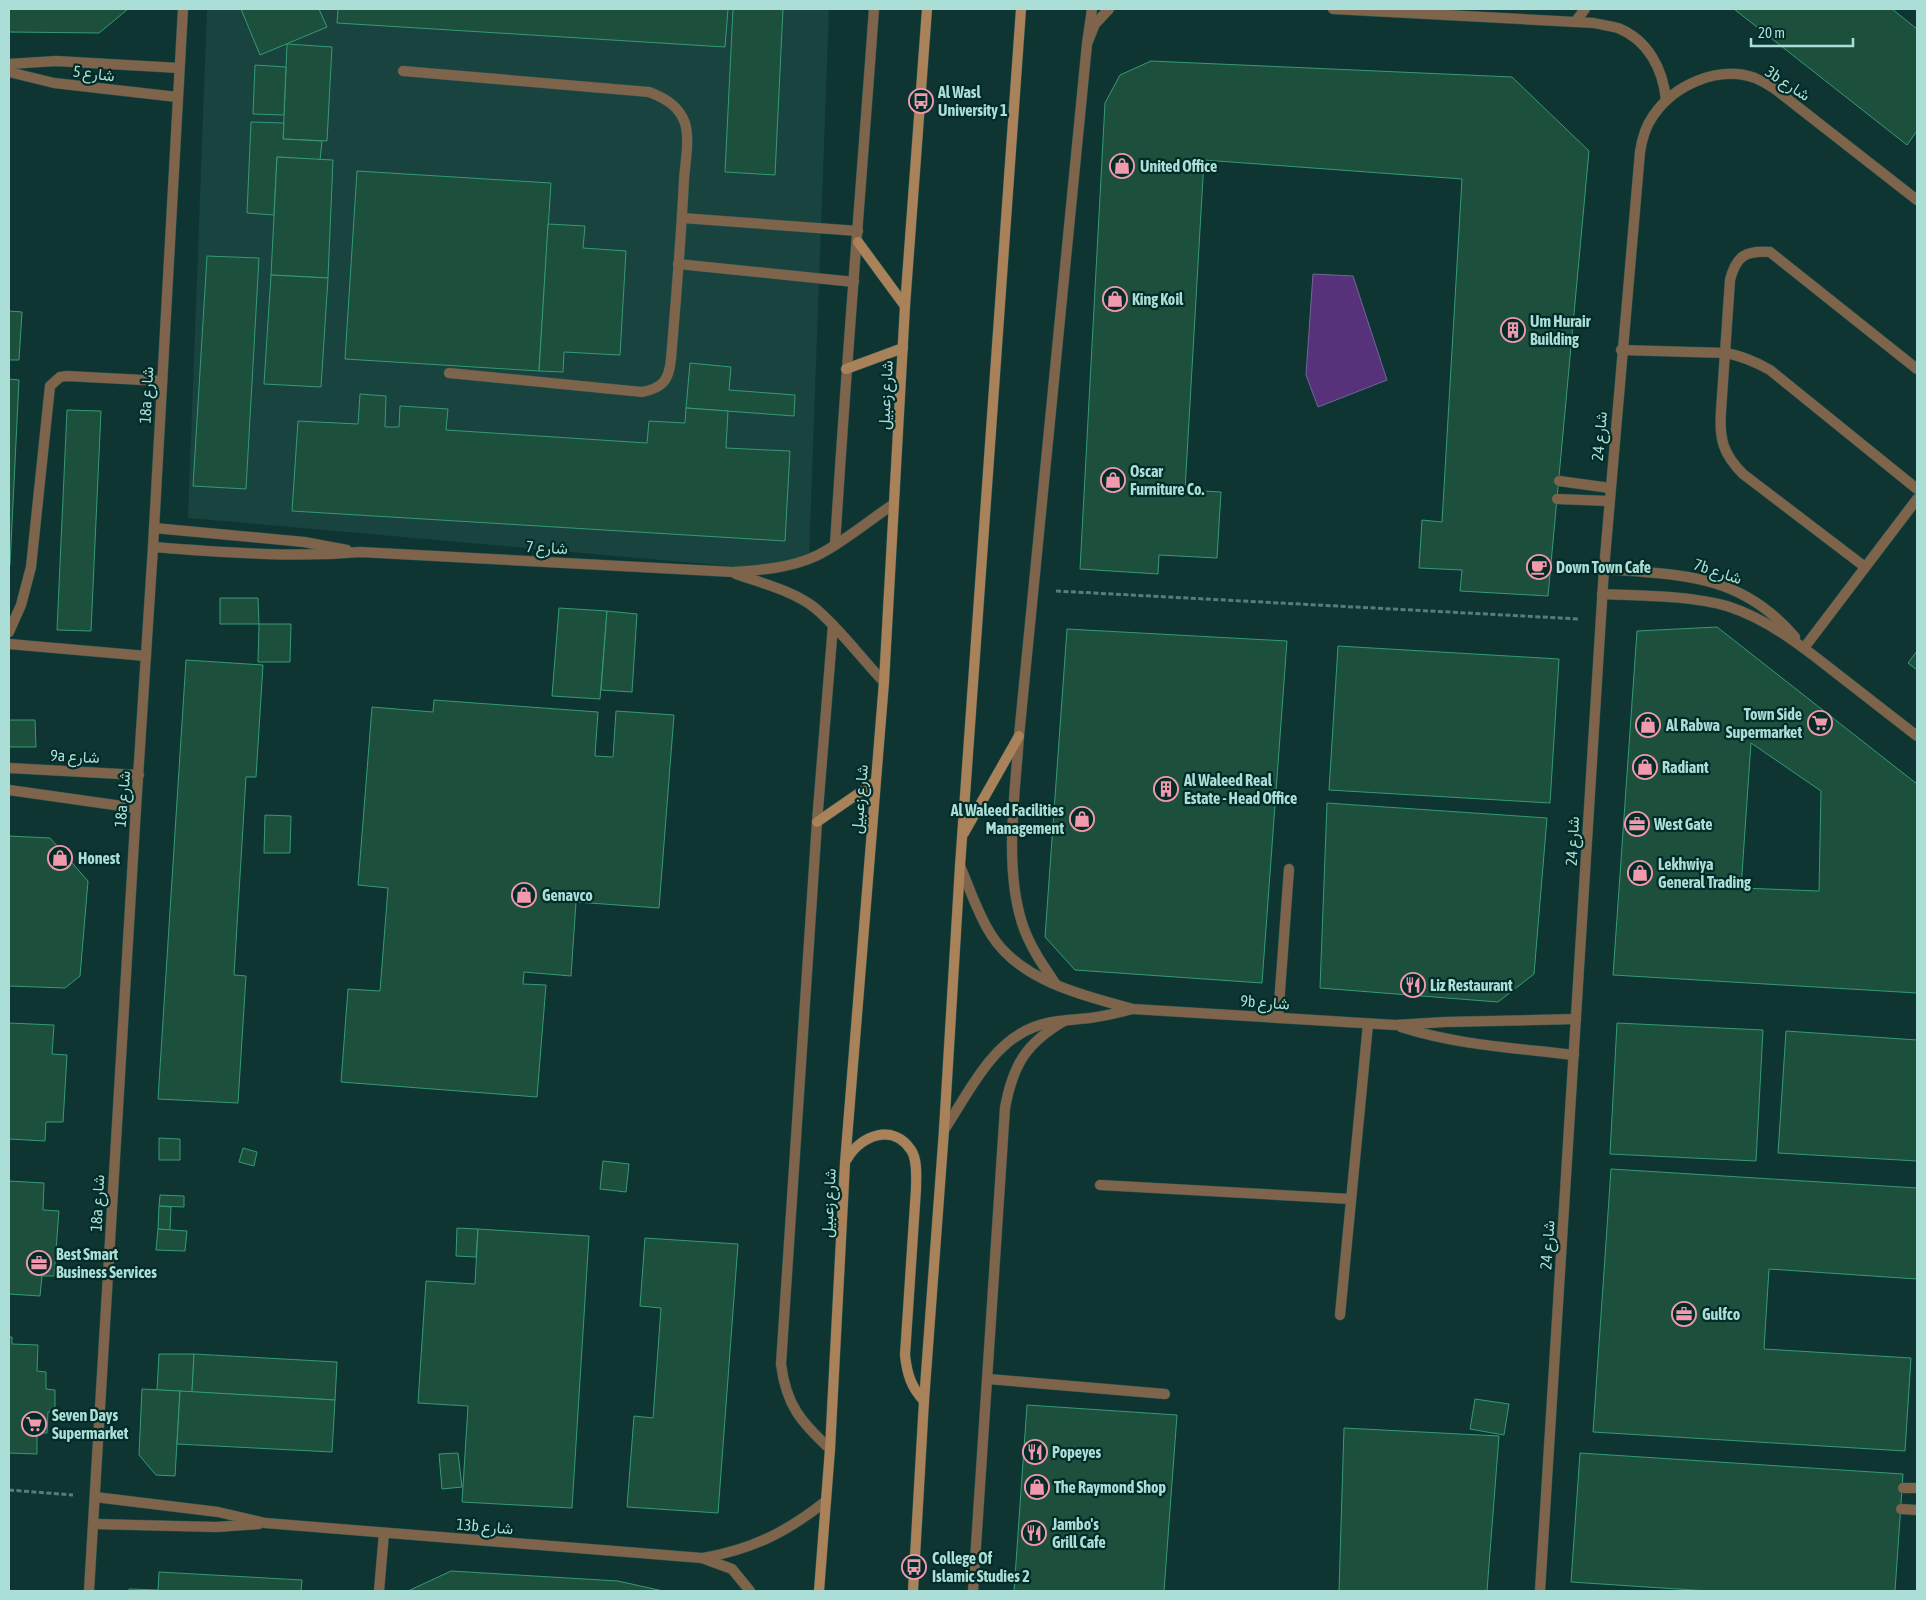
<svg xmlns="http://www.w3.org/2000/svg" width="1926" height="1600" font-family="'Asap Condensed',Vazirmatn,sans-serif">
<rect width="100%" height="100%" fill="#0e3531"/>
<polygon fill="#18433f" points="207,9 829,9 809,556 751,568 188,518"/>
<polygon fill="#57327a" stroke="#706696" points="1313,274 1353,276 1387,380 1318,407 1306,375"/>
<g fill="#1c503d" stroke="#359a76" fill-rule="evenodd">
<polygon points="9,9 128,9 99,33 9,32"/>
<polygon points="241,9 319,9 327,27 260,55"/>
<polygon points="338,9 728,9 725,47 337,23"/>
<polygon points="733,9 783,9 775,175 725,172"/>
<polygon points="1734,9 1892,9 1917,29 1917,131 1907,145"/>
<polygon points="287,44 332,47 327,141 283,139"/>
<polygon points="1151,61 1512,77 1589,151 1548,596 1460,591 1462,570 1419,568 1422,520 1442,522 1462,179 1204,160 1185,490 1221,492 1217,558 1159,555 1158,574 1080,569 1105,103 1120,75"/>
<polygon points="255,65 286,67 284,115 253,114"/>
<polygon points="251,122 284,123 283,139 322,141 320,160 277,157 274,215 247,213"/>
<polygon points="277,157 333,160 328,278 271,275"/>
<polygon points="357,171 551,183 539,371 345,359"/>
<polygon points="548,224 585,226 583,248 626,251 620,355 564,352 563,372 539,371"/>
<polygon points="207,256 259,258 246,489 193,486"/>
<polygon points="271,275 328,278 321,387 264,384"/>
<polygon points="9,311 22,312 19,360 9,360"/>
<polygon points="690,363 731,367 729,390 795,395 794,416 686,408"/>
<polygon points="9,379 19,380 10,565 9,565"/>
<polygon points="360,394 386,396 385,427 399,427 400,406 448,409 446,430 647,443 649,421 685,423 686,408 728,411 726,448 790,451 785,541 292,511 298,421 358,424"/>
<polygon points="67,410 101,411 91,631 57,630"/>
<polygon points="220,598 258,598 259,624 220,624"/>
<polygon points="559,608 607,611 600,699 552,696"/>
<polygon points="607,611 637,614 632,692 601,690"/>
<polygon points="259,624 291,624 290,662 258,662"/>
<path d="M1717 627 1917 784V993L1613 975 1637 631ZM1751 743 1821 791 1819 891 1741 888Z"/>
<polygon points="1067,629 1287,641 1262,983 1075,970 1045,937"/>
<polygon points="1338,646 1559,659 1550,803 1329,790"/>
<polygon points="1917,651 1917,670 1908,663"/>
<polygon points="186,660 263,665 256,777 246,777 234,975 246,976 238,1103 158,1099"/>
<polygon points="434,700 598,712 595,756 613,757 616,711 674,715 659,908 576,902 571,976 524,972 523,984 546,985 537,1097 341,1082 348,989 380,991 388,888 358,885 372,707 433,712"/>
<polygon points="9,720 35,720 36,747 9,747"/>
<polygon points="1327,803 1547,818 1534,974 1498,1002 1320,988"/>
<polygon points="265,815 291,816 290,853 264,853"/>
<polygon points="9,836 50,838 88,881 80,976 65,988 9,986"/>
<polygon points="9,1023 54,1025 52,1054 67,1055 63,1122 46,1122 45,1141 9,1139"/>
<polygon points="1617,1023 1763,1030 1756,1161 1610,1154"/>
<polygon points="1786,1031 1917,1040 1917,1161 1778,1153"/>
<polygon points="159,1138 180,1139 180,1160 159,1160"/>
<polygon points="243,1148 257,1152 254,1166 239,1162"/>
<polygon points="603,1161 629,1164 626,1192 600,1189"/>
<polygon points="1611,1169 1917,1188 1917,1279 1769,1269 1764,1349 1911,1358 1905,1451 1593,1432"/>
<polygon points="9,1181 44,1183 43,1210 59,1211 54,1276 42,1276 40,1296 9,1294"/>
<polygon points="160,1195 184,1196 184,1207 159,1206"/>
<polygon points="159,1206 171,1207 170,1230 158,1229"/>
<polygon points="457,1228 478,1229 476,1257 456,1256"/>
<polygon points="158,1229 187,1231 185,1251 156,1250"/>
<polygon points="478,1229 589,1236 572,1508 462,1502 468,1406 418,1403 426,1281 475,1284"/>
<polygon points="645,1238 738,1244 718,1513 627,1507 634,1416 653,1418 661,1308 640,1306"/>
<polygon points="9,1337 12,1337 12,1344 38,1345 37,1371 46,1372 46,1389 55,1390 55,1412 48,1412 47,1433 37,1433 37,1454 9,1453"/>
<polygon points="159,1354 194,1354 192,1392 157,1390"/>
<polygon points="194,1354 337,1362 335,1400 192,1392"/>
<polygon points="142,1389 180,1391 175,1476 156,1475 139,1455"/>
<polygon points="180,1391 335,1400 332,1452 177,1444"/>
<polygon points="1475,1399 1509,1404 1504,1435 1470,1429"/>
<polygon points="1027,1405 1177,1415 1164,1591 1014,1591"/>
<polygon points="1344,1428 1499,1436 1487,1591 1339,1591"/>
<polygon points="458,1453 462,1487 442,1489 439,1454"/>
<polygon points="1580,1453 1903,1474 1895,1591 1708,1591 1571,1582"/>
<polygon points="451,1571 618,1581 663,1591 408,1591"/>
<polygon points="159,1572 302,1580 301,1591 129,1591 129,1589 158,1590"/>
</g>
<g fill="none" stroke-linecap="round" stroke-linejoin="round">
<defs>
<g id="lane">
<polyline points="1575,22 1585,9"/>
<path d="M403 71 649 92C665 98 679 106 685 123 690 140 685 163 684 180 681 240 676 300 671 359 669 380 663 388 642 392L449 373"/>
<polyline points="682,218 858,231"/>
<polyline points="678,264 854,282"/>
<path d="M1621 350 1726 353C1742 356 1756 362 1770 370L1917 489"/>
<polyline points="1559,481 1610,488"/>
<polyline points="1557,499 1609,501"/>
<path d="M1865 567 1743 474C1723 454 1719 439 1721 411L1730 280C1736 256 1746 250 1770 252L1917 369"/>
<polyline points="9,632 21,605 31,567 50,386 60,377 67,376 162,381"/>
<polyline points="9,644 146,656"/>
<polyline points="1804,648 1917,499"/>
<path d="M1055 983C1042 964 1029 945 1022 923 1004 866 1015 795 1019 736L1087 44 1092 9"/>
<polyline points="1278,1018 1289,869"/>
<polyline points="1100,1185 1351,1199"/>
<polyline points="1340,1315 1368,1024"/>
<polyline points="988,1379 1165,1394"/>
<path d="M830 1449C801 1422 786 1405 781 1364L817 822 833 625"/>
<polyline points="1903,1488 1917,1488"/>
<polyline points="1901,1509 1917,1510"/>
<path d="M973 1591 1005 1108C1013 1064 1027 1042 1066 1020"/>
</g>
<g id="street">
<path d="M1333 9 1594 23C1602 25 1611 26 1618 28 1648 40 1663 69 1666 100"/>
<polyline points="1087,44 1095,24 1109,9"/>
<polyline points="9,64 56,61 179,68"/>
<polyline points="9,72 54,83 177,97"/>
<polyline points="154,528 304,542 347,550"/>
<path d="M835 545C846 366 861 188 874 9"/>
<path d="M153 547C222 552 291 558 360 552L733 572C761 570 790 568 816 556 843 543 869 520 894 504"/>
<path d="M1604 569C1681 575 1740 573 1795 637"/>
<path d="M736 574C761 583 794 591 815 608 840 629 861 658 884 682"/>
<path d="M1602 594C1643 596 1687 595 1727 606 1768 619 1803 647 1836 673 1863 694 1890 715 1917 736"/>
<polyline points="9,768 139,775"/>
<polyline points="9,790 136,808"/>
<path d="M960 866C970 889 978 915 992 936 1021 981 1084 996 1133 1009L1395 1025 1445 1022 1576 1019"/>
<path d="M1401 1027C1456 1045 1517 1048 1574 1055"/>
<path d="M944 1130C968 1094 991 1043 1034 1027 1052 1020 1072 1020 1090 1018 1105 1016 1118 1013 1132 1009"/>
<polyline points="95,1497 218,1512 265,1523 702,1558 732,1569 750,1591"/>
<polyline points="94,1524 216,1527 259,1524"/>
<path d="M703 1558C753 1549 787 1532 826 1501"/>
<polyline points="89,1591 136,808 153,547 183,9"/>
<polyline points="379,1591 384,1533"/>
<path d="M1540 1591 1604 569 1640 152C1642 139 1645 127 1653 116 1674 85 1718 65 1755 78 1762 81 1769 85 1775 89L1917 200"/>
</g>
<g id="secondary">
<polyline points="858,242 905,306"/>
<polyline points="846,369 903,348"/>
<polyline points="817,822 875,782"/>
<polyline points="964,833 1019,736"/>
<path d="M847 1159C861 1135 893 1123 911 1150 918 1160 916 1178 916 1189L905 1355C907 1374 911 1387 924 1401"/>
<polyline points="819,1591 830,1449 845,1163 884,682 905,306 927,9"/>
<polyline points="913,1591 924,1401 944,1130 960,866 1021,9"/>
</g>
</defs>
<use href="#lane" stroke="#2a534f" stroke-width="11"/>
<use href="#street" stroke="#2a534f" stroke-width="11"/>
<use href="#secondary" stroke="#2a534f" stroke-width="11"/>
<g stroke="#527f7a" stroke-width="3" stroke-dasharray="5 2.5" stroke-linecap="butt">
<polyline points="1056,591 1579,619"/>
<polyline points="9,1490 73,1495"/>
</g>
<use href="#lane" stroke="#7d644b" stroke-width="10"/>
<use href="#street" stroke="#7d644b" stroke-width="10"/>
<use href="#secondary" stroke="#aa825a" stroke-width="10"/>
</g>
<defs>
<symbol id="bus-ring" viewBox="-11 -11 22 22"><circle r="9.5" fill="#032b27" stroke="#f29aad" stroke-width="1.5"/><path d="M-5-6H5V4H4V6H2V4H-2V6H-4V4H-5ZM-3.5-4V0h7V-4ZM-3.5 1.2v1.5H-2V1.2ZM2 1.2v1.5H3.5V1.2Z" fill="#f29aad"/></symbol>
<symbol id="shop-ring" viewBox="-11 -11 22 22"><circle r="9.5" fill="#032b27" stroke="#f29aad" stroke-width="1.5"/><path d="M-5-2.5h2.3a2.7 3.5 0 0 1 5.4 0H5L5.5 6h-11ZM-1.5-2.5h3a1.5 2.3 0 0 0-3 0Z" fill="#f29aad"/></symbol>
<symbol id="building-ring" viewBox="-11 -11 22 22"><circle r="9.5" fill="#032b27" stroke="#f29aad" stroke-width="1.5"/><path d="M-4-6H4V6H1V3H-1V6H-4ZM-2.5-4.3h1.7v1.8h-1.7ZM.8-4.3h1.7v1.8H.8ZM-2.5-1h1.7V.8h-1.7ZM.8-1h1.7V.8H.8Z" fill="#f29aad"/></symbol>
<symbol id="cafe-ring" viewBox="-11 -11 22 22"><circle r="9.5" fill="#032b27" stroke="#f29aad" stroke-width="1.5"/><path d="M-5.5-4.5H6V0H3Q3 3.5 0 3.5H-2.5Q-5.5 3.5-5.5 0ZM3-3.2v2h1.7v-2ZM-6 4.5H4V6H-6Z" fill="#f29aad"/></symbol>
<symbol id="supermarket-ring" viewBox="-11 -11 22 22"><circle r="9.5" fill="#032b27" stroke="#f29aad" stroke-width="1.5"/><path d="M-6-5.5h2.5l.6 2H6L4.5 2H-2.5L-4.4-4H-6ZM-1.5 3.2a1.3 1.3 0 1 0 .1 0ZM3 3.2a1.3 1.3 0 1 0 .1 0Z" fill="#f29aad"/></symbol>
<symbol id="office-ring" viewBox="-11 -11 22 22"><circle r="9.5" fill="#032b27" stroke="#f29aad" stroke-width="1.5"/><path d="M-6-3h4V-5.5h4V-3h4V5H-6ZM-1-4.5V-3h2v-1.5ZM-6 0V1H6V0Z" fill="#f29aad"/></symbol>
<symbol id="restaurant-ring" viewBox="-11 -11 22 22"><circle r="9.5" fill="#032b27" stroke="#f29aad" stroke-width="1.5"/><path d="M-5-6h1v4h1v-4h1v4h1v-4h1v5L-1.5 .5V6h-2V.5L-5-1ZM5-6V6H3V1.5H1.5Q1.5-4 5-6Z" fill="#f29aad"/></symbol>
</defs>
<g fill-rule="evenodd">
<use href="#bus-ring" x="907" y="87" width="28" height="28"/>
<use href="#shop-ring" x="1108" y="152" width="28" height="28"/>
<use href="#shop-ring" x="1101" y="285" width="28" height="28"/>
<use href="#building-ring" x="1499" y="316" width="28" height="28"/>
<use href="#shop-ring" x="1099" y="466" width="28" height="28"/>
<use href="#cafe-ring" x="1525" y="553" width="28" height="28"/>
<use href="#supermarket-ring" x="1806" y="709" width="28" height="28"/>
<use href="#shop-ring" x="1634" y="711" width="28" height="28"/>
<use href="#shop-ring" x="1631" y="753" width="28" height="28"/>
<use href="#building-ring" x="1152" y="775" width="28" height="28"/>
<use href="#shop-ring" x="1068" y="805" width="28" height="28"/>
<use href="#office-ring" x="1623" y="810" width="28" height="28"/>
<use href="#shop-ring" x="46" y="844" width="28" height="28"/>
<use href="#shop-ring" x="1626" y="859" width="28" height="28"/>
<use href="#shop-ring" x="510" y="881" width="28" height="28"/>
<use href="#restaurant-ring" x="1399" y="971" width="28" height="28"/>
<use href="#office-ring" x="25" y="1249" width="28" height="28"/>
<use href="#office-ring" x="1670" y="1300" width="28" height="28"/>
<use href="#supermarket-ring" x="20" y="1410" width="28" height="28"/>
<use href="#restaurant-ring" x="1021" y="1438" width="28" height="28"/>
<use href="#shop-ring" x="1023" y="1473" width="28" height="28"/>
<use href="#restaurant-ring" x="1020" y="1519" width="28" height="28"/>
<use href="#bus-ring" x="900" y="1553" width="28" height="28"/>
</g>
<g text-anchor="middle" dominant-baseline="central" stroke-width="4.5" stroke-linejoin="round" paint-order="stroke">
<g font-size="16" fill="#aaded7" stroke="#032b27">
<text transform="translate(94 73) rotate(7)">شارع 5</text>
<text transform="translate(1788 83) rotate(33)">3b شارع</text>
<text transform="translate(146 395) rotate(-87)">18a شارع</text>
<text transform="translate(885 395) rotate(-87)">شارع زعبيل</text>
<text transform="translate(1599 436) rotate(-85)">شارع 24</text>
<text transform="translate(547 547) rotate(3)">شارع 7</text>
<text transform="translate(1718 571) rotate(18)">7b شارع</text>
<text transform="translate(75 756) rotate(3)">9a شارع</text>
<text transform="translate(122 799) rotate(-85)">18a شارع</text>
<text transform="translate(859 799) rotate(-85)">شارع زعبيل</text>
<text transform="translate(1572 841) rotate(-87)">شارع 24</text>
<text transform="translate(1265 1002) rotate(4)">9b شارع</text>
<text transform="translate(97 1203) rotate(-87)">18a شارع</text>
<text transform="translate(828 1203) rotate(-87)">شارع زعبيل</text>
<text transform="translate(1547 1245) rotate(-86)">شارع 24</text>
<text transform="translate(485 1526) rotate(5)">13b شارع</text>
</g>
<g font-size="16" font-weight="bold" fill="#aaded7" stroke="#032b27" text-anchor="start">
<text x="938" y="92">Al Wasl<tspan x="938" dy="18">University 1</tspan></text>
<text x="1140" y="166">United Office</text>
<text x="1132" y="299">King Koil</text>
<text x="1530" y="321">Um Hurair<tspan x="1530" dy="18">Building</tspan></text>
<text x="1130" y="471">Oscar<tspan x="1130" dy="18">Furniture Co.</tspan></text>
<text x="1556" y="567">Down Town Cafe</text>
<text x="1802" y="714" text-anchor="end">Town Side<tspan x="1802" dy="18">Supermarket</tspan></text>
<text x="1666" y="725">Al Rabwa</text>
<text x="1662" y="767">Radiant</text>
<text x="1184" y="780">Al Waleed Real<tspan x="1184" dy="18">Estate - Head Office</tspan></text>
<text x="1064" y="810" text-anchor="end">Al Waleed Facilities<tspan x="1064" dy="18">Management</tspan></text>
<text x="1654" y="824">West Gate</text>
<text x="78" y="858">Honest</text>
<text x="1658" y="864">Lekhwiya<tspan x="1658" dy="18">General Trading</tspan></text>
<text x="542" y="895">Genavco</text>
<text x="1430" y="985">Liz Restaurant</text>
<text x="56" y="1254">Best Smart<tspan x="56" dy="18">Business Services</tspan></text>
<text x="1702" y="1314">Gulfco</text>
<text x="52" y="1415">Seven Days<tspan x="52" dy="18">Supermarket</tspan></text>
<text x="1052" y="1452">Popeyes</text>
<text x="1054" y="1487">The Raymond Shop</text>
<text x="1052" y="1524">Jambo's<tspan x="1052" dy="18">Grill Cafe</tspan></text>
<text x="932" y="1558">College Of<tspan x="932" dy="18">Islamic Studies 2</tspan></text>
</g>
</g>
<rect width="1926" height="1600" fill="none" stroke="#aaded7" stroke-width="20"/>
<path d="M1751 38v8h102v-8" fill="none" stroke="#aaded7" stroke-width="2.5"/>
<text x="1758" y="38" font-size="15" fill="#aaded7" stroke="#032b27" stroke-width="4" paint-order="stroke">20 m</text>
</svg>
